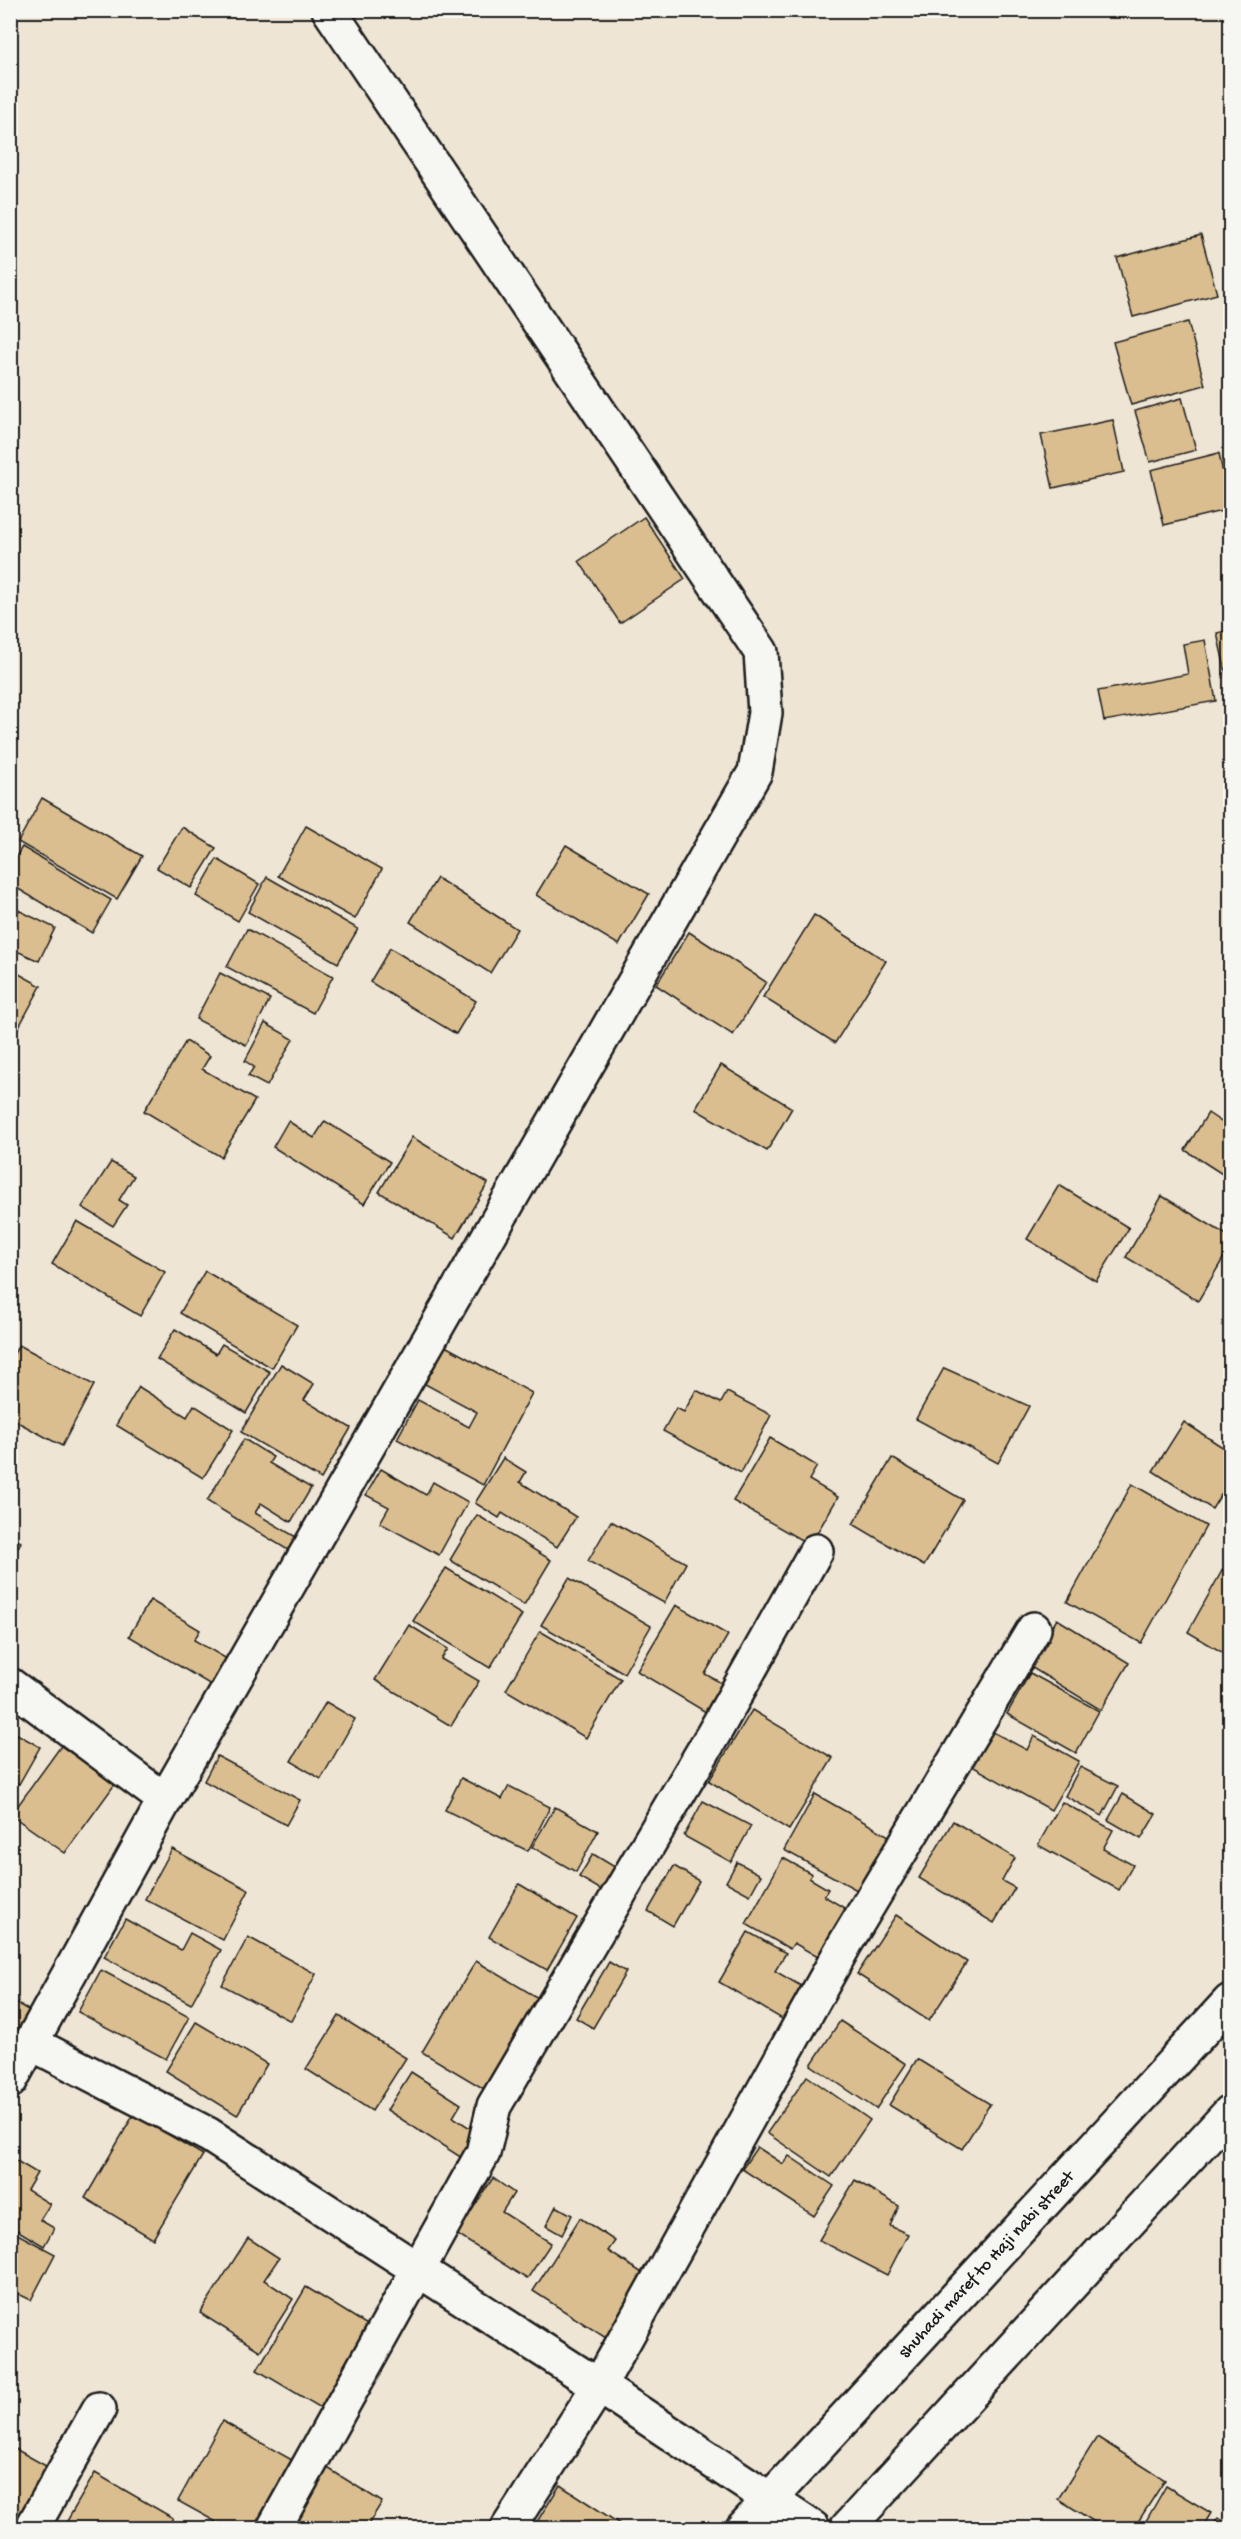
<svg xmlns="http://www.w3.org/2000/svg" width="1241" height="2539" font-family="'Gochi Hand',sans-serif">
<rect width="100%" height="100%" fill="#eee5d4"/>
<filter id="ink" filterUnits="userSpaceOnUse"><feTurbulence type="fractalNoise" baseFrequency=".0167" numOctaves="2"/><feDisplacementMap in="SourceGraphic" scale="12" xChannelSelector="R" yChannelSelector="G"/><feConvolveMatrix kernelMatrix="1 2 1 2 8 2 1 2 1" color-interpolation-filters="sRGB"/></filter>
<g filter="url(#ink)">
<g fill="#dbbe8f" stroke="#1c1c1c" stroke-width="1.5">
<polygon points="1201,235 1217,294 1133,317 1117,258"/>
<polygon points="1188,322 1205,385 1131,405 1113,342"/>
<polygon points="1182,398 1196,450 1150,462 1135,411"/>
<polygon points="1113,420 1124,472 1053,488 1041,435"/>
<polygon points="1219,453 1230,509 1164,525 1151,470"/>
<polygon points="644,517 685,579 620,623 579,561"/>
<polygon points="1230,630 1230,691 1217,633"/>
<polygon points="1205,640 1216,701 1104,721 1098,691 1188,674 1183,644"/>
<polygon points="42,798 142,856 117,899 18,842"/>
<polygon points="306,826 382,869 355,919 278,876"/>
<polygon points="182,827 216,848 191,888 157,868"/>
<polygon points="566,845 649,894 619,945 536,895"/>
<polygon points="22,847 111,900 92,933 10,884 10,866"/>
<polygon points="217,859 259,884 238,921 196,896"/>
<polygon points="267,877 358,929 338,963 248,912"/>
<polygon points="437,878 517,929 490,973 410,922"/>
<polygon points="10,906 55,928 39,961 10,948"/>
<polygon points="814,915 886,961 835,1043 763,997"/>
<polygon points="247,929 333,976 313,1013 227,967"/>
<polygon points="689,932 766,982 733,1035 656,985"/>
<polygon points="390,948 476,1001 456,1034 370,982"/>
<polygon points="10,969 41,986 14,1036 10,1034"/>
<polygon points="220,973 270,999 246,1045 196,1019"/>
<polygon points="265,1023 293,1039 267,1086 248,1076 254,1067 245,1061"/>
<polygon points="186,1041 210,1056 202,1069 255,1100 221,1157 144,1111"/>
<polygon points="721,1065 792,1108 767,1151 695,1109"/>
<polygon points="1208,1113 1230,1128 1230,1179 1185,1150"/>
<polygon points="288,1121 314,1138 325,1121 390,1162 364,1204 273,1147"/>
<polygon points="412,1137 488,1183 455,1238 379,1192"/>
<polygon points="111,1162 134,1176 119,1200 127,1205 113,1226 82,1207"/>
<polygon points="1059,1185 1129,1228 1096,1281 1027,1239"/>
<polygon points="1162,1196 1230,1237 1230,1247 1198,1301 1126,1257"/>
<polygon points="77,1221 165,1272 140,1316 52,1264"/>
<polygon points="205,1271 297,1325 272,1368 180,1313"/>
<polygon points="175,1329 216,1354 222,1344 270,1372 246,1413 157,1359"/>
<polygon points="19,1345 94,1385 62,1446 10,1418 10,1360"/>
<polygon points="445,1346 532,1393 483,1485 397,1439 418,1400 469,1427 477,1412 425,1384"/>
<polygon points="281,1364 314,1384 304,1400 351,1428 321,1479 241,1432"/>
<polygon points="944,1368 1029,1406 998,1463 916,1419"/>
<polygon points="139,1387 187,1417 194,1405 233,1430 203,1478 116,1425"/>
<polygon points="696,1390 721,1403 727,1392 771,1415 741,1473 663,1431 676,1408 684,1412"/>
<polygon points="1184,1422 1230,1452 1230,1480 1212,1509 1153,1471"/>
<polygon points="770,1438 817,1466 809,1480 838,1497 810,1545 733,1501"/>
<polygon points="244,1439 273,1457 269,1463 311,1488 291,1522 261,1503 255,1513 296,1537 288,1550 207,1501"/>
<polygon points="503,1458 526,1472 520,1482 576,1517 557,1547 502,1513 499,1518 475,1503"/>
<polygon points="892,1458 963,1500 924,1566 853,1524"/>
<polygon points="381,1469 426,1495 433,1482 468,1502 439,1555 380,1523 389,1507 366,1495"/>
<polygon points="1132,1484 1206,1526 1141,1643 1067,1602"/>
<polygon points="477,1515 551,1560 524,1605 450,1560"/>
<polygon points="611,1521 686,1563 664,1603 588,1561"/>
<polygon points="10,1536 21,1542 10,1562"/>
<polygon points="446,1568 522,1615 490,1668 413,1621"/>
<polygon points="1223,1569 1230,1573 1230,1657 1188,1632"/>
<polygon points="569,1578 651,1626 624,1673 541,1625"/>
<polygon points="150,1600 200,1630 194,1640 227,1659 211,1685 129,1636"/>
<polygon points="676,1605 728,1635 705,1674 736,1691 719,1720 637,1671"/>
<polygon points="1057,1619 1129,1663 1101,1710 1029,1666"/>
<polygon points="409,1625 448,1649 441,1659 479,1681 451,1726 375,1680"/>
<polygon points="540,1631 621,1679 586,1738 506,1690"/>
<polygon points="1030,1673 1099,1711 1076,1753 1007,1714"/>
<polygon points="326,1702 355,1719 321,1779 291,1761"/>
<polygon points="752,1710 833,1758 789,1830 709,1781"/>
<polygon points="10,1730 40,1747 19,1784 10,1779"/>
<polygon points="991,1731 1027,1750 1034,1736 1079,1761 1051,1810 972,1766"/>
<polygon points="61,1746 115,1784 65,1853 11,1815"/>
<polygon points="217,1756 300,1800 286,1825 204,1781"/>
<polygon points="1080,1767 1118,1786 1102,1816 1065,1796"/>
<polygon points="461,1778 502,1799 509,1786 550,1807 528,1851 445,1810"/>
<polygon points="815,1794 896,1840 866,1895 784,1850"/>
<polygon points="1123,1794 1156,1814 1141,1839 1108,1820"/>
<polygon points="703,1801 751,1826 731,1862 684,1836"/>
<polygon points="1062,1802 1113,1830 1103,1849 1133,1865 1119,1890 1038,1845"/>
<polygon points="555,1807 598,1831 576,1872 532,1847"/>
<polygon points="953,1821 1015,1858 1002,1881 1015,1888 994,1923 919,1878"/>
<polygon points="172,1849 249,1890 223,1940 145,1899"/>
<polygon points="593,1854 623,1872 610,1895 579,1877"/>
<polygon points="783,1858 812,1874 809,1878 828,1889 824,1896 851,1912 823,1960 794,1943 790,1949 746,1924"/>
<polygon points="737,1862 761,1875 750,1895 726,1882"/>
<polygon points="674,1866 699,1881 673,1926 648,1911"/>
<polygon points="519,1884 577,1918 547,1970 489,1937"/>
<polygon points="896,1915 967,1962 929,2021 857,1974"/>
<polygon points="125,1919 181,1950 190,1933 221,1950 191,2004 104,1957"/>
<polygon points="748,1932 786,1953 775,1971 808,1990 789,2023 719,1982"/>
<polygon points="248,1937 316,1974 291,2021 222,1985"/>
<polygon points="476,1961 545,2002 491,2093 422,2052"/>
<polygon points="609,1962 626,1972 593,2028 576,2018"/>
<polygon points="101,1970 189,2017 166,2059 78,2012"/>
<polygon points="10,1999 33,2013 10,2049"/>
<polygon points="339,2016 406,2058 372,2111 306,2069"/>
<polygon points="840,2021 906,2064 876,2109 811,2065"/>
<polygon points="196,2022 267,2064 237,2115 166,2071"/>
<polygon points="917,2059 990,2104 962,2149 889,2105"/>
<polygon points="411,2072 461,2104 453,2117 481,2135 465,2160 387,2110"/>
<polygon points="807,2076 870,2120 831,2177 767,2133"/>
<polygon points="134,2114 203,2155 153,2239 85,2198"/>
<polygon points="757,2147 783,2164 789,2156 834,2186 814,2216 742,2169"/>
<polygon points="10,2157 37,2173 27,2190 50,2204 40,2220 54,2228 44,2246 10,2226"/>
<polygon points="493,2178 514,2193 502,2212 551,2243 527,2279 456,2234"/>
<polygon points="855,2180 899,2206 890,2226 908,2234 887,2275 819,2240"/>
<polygon points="556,2206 572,2215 562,2235 546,2226"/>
<polygon points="580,2218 615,2241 608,2251 650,2278 609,2340 533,2291"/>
<polygon points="10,2230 55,2254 31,2300 10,2290"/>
<polygon points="248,2238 279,2258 264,2280 293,2299 260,2351 200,2313"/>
<polygon points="306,2287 369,2326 321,2408 257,2370"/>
<polygon points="222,2421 292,2460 254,2528 227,2528 178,2501"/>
<polygon points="1097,2437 1165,2480 1134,2528 1104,2528 1058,2499"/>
<polygon points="10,2446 55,2471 18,2528 10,2524"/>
<polygon points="326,2467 382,2502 366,2528 288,2528"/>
<polygon points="95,2473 173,2518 167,2528 63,2528"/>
<polygon points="560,2485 626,2528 533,2528"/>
<polygon points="1166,2486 1211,2513 1202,2528 1142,2528"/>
<polygon points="1218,2518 1230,2526 1230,2528 1211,2528"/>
</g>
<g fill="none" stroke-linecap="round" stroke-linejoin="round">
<defs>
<g id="street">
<polyline points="10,1685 165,1800"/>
<polyline points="31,2043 209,2135 599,2386 813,2528"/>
<polyline points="10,2081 165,1800 755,772 765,713 761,652 329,10"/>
<polyline points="32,2528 99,2409"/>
<polyline points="274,2528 483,2153 494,2106 714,1733 816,1551"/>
<polyline points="508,2528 599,2386 845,1944 1034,1629"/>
</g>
<g id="secondary">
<polyline points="743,2528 1230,2001"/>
<polyline points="847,2528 1230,2112"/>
</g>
</defs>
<use href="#street" stroke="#1c1c1c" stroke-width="38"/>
<use href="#secondary" stroke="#1c1c1c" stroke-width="38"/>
<use href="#street" stroke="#f6f6f2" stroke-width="33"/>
<use href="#secondary" stroke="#f6f6f2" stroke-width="33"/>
</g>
</g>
<g text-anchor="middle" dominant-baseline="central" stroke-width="6" stroke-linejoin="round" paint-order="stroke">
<g font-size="18" fill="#1c1c1c" stroke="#f6f6f2">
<text transform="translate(987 2265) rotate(-47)">shuhadi maref to Haji nabi street</text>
</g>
</g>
<rect width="1241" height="2539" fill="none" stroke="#f6f6f2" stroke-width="36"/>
<rect x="18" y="18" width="1205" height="2503" fill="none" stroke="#1c1c1c" stroke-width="2" filter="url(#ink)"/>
</svg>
